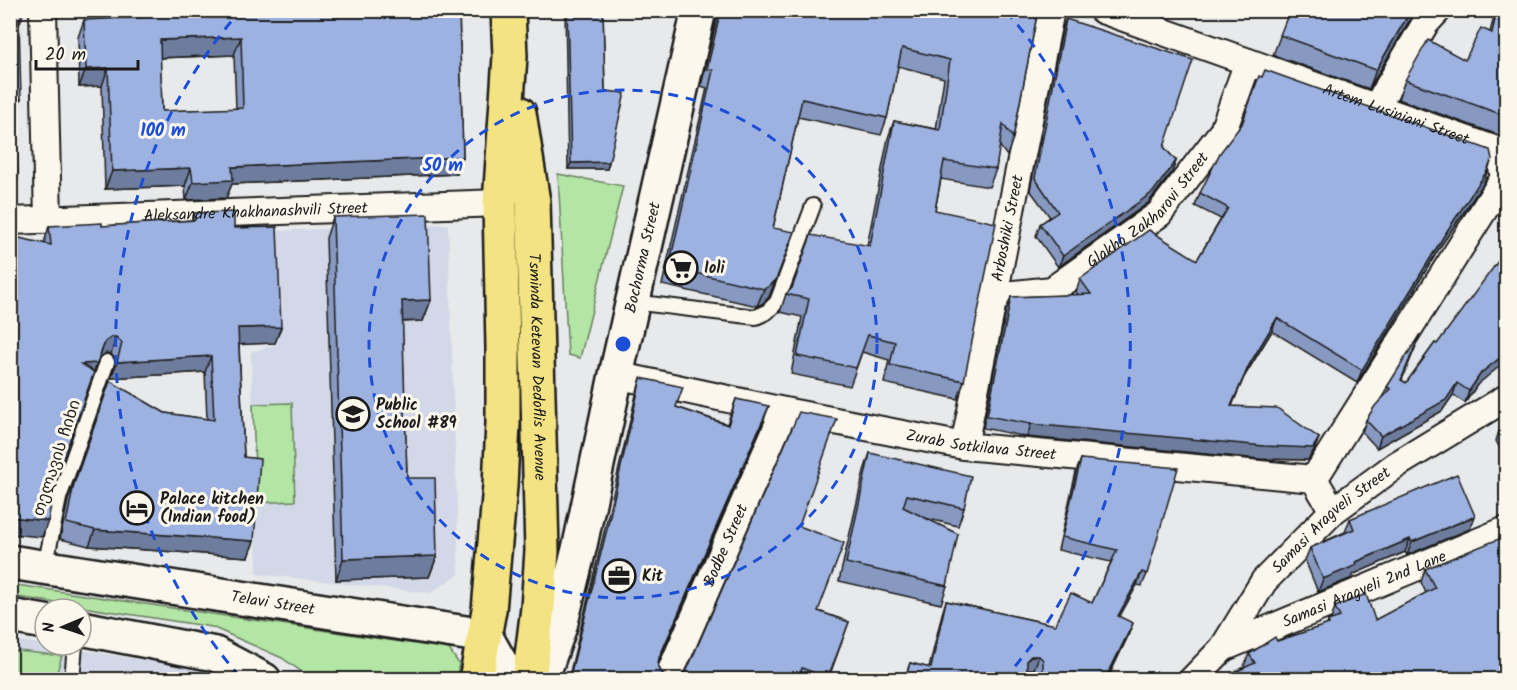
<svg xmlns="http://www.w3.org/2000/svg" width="1517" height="690" font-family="Kalam,'Noto Sans Georgian',sans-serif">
<rect width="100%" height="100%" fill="#e8e9ea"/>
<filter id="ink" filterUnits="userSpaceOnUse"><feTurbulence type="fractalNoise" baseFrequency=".0167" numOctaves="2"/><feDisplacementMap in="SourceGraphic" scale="12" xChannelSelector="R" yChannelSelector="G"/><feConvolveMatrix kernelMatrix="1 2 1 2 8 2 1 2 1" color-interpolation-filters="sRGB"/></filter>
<g filter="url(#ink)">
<g fill="#d2d8e7">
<polygon points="448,224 459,574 430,593 257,574 251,352 277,344 274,231"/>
<polygon points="10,639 182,666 217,679 11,679"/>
</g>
<g fill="#b3e5a5" stroke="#688060" stroke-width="1.5">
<polygon points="558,174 623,186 580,358 568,355"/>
<polygon points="292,403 295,501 256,503 253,404"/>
<polygon points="10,584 449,649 459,664 456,679 312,679 282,658 212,627 11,596"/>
<polygon points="10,650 62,656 57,672 57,679 31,679 11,670"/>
</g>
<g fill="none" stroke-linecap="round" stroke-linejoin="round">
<defs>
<g id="lane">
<polyline points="633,302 756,317 767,312 777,302 813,206"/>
<polyline points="45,567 59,498 107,362"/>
<polyline points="72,680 75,645"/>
</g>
<g id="street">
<polyline points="43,10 48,220"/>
<path id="s1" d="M1102 10 1499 151 1504 178 1314 479"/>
<polyline points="1376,107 1425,24 1438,10"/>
<path id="s2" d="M10 221 500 203"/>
<path id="s3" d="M995 296 1052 290 1159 214 1223 131 1248 62"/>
<path id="s4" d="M616 375 784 411 964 446 1314 479 1333 511"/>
<path id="s5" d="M964 446 1051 10"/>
<path id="s6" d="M1223 648 1506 530"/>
<path id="s7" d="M667 680 784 411"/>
<path id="s8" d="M1192 680 1223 648 1264 581 1333 511 1396 465 1506 398"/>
</g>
<g id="secondary">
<path id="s9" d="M10 562 485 636 510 680"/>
<polyline points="10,616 45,622"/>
<polyline points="81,628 215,654 264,680"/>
<path id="s10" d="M541 680 560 626 580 545 616 375 699 10"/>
</g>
<g id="primary">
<path id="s11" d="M519 113 533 202 542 551 538 608 529 680"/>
<polyline points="476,680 489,610 500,486 503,423 503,348 500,203 510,56 508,10"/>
</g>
</defs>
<use href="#lane" stroke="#1c1c1c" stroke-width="18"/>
<use href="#street" stroke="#1c1c1c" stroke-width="30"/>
<use href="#secondary" stroke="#1c1c1c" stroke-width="38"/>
<use href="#primary" stroke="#1c1c1c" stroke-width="38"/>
<use href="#lane" stroke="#fbf7ec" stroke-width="14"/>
<use href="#street" stroke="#fbf7ec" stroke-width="26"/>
<use href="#secondary" stroke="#fbf7ec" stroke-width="33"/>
<use href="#primary" stroke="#f4e382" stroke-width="33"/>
</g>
<g fill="#8799c1" stroke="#1c1c1c" stroke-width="1.5" fill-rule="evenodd">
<path d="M145 10H459L463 157 457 174 232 184 226 198 186 200 185 186 105 189 102 86 79 87 78 37 84 20 142 18ZM234 55 236 109 162 111 160 58Z"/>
<polygon points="565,10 603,10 605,91 609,162 607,169 568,169"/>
<polygon points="719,10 1038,10 1013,138 1007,156 999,145 996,169 989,187 941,179 935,210 964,381 958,399 884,383 889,360 862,352 850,386 791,374 802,317 780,312 786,294 867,246 888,138 894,121 936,129 944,78 898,66 887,118 881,135 798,117 773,228 769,297 762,304 757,306 662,285 707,88 701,86"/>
<polygon points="1282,10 1417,10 1412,16 1369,89 1273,55 1289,13"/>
<polygon points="1496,10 1506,10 1506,139 1504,137 1398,99 1405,80 1465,60 1490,32"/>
<polygon points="1066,19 1164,147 1176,161 1172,172 1148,203 1058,267 1036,236 1040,224 1050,217 1030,190 1062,30"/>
<polygon points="1483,184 1440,247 1357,383 1272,331 1244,377 1232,406 1319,438 1314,450 1308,460 1260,459 1027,437 983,428 1006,310 1011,297 1078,295 1076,292 1080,279 1197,260 1221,219 1195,206 1200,193"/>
<polygon points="194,213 234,228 281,327 275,343 239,344 244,457 254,541 248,557 89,546 60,539 68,500 110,381 165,413 207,419 205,372 111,378 116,360 111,354 106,353 99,358 56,479 42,537 44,243 49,226 102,226 192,220"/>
<polygon points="333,217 431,300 423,321 402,322 407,478 437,556 429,577 336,580 326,238"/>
<polygon points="1435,343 1477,385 1465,403 1453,395 1442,411 1377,448 1362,432 1366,420 1383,398 1387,387 1416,346 1402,380 1406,383"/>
<polygon points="641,378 676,407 727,424 736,399 763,422 658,662 658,665 661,672 667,678 674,679 681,676 799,526 818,611 849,622 828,680 568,680 601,545 636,395"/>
<polygon points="1506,425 1506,460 1496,441 1500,428"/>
<polygon points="870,453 964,508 958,526 925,518 947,586 941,604 839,581 864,471"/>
<path d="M1081 459 1147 574 1142 586 1137 585 1119 617 1128 636 1107 680H904L910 663 929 668 942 614 946 601 1055 625 1092 603 1111 562 1058 550 1076 472ZM1027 669H1034L1038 673V675H1031L1027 671Z"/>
<polygon points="1475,516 1470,529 1407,555 1405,552 1354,574 1352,578 1318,592 1305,560 1310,548 1345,532 1350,519"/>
<polygon points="1425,569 1506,680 1217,680 1245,667 1244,666 1249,654 1277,641 1327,625 1328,621 1331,620 1335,607 1375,620 1426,593 1421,582"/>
</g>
<g fill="#6e7d9d" stroke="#1c1c1c" stroke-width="1.5">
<polygon points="1411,10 1417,10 1412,16 1369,89 1376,70"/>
<polygon points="22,17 16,34 19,18"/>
<polygon points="241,37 234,55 153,58 160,40"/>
<polygon points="108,68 102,86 79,87 86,69"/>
<polygon points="15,99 21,99 15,115"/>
<polygon points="463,157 457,174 232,184 226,198 186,200 193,182 232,167"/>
<polygon points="1492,159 1483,184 1440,247 1357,383 1362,370 1445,234"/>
<polygon points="1176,161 1172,172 1148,203 1058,267 1063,256"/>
<polygon points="609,162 607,169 568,169 571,163"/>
<polygon points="191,168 185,186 105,189 112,171"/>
<polygon points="10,177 18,177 12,193 10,193"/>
<polygon points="794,232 769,297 762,304 757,306 764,289"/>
<polygon points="431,300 423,321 394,322 402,301"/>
<polygon points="1277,318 1272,331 1244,377 1226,419 1249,365"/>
<polygon points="281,327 275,343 232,345 238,328"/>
<polygon points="112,337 116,337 111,354 106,353 99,358 105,342"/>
<polygon points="1506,353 1506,361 1477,385 1465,403 1469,391 1481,373"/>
<polygon points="211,356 205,372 111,378 117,362"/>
<polygon points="97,363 91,380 81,364"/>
<polygon points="1457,383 1453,395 1442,411 1377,448 1381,436"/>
<polygon points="769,406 763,422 653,674 659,658"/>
<polygon points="1031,424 1319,438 1314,450 1308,460 1260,459 1027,437"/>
<polygon points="1475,516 1470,529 1407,555 1412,542"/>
<polygon points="10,517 48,521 42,537 10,534"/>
<polygon points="95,530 254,541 248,557 89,546"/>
<polygon points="1410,539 1405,552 1354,574 1352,578 1318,592 1323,579 1356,562"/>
<polygon points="437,556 429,577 336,580 343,559"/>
<polygon points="1142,572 1137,585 1113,629 1118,616"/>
<polygon points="1133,623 1128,636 1107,680 1105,680"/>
<polygon points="1031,656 1039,656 1034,669 1026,669 1027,660"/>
<polygon points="1499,675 1497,680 1490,680"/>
</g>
<g fill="#9db2e0" stroke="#1c1c1c" stroke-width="1.5" fill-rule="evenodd">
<polygon points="10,10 22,10 22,17 19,18 21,99 15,99 18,177 10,177"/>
<path d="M147 10H459L463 157 232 167 233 180 193 182 191 168 112 171 108 68 86 69 84 20 147 17ZM241 37 243 108 162 111 160 40Z"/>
<polygon points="567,10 603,10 605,91 625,93 609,162 571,163"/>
<polygon points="721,10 1038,10 1013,138 1003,124 996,169 944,161 935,210 996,223 964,381 890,365 895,342 868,335 856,368 797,356 809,299 786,294 792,288 811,235 870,246 894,121 940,130 950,60 902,48 887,118 802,99 773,228 794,232 776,280 768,287 764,289 669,267 713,70 707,69"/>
<polygon points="1290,10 1411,10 1376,70 1280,35"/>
<polygon points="1497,10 1506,10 1506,116 1405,80 1428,40 1465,60 1481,28 1492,33"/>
<polygon points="1066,19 1193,60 1164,147 1176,161 1153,192 1063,256 1040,224 1058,212 1035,178"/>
<polygon points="1265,70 1490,150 1492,159 1487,171 1445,234 1362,370 1277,318 1249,365 1231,406 1277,408 1319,438 1313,448 1264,446 1031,424 987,416 1011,297 1091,294 1080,279 1149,230 1197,260 1228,208 1200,193 1220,153 1242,124 1259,76 1262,77"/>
<polygon points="234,212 234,228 277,227 281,327 238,328 244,457 260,459 254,541 95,530 66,523 74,484 110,381 165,413 214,420 211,356 117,362 122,343 116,337 112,337 105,342 97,363 81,364 94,372 56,479 48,521 10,517 10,236 51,245 49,226 102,223 102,226 195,220 194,213"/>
<polygon points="428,214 431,300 402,301 407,478 435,478 437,556 343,559 333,217"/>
<polygon points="1504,253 1506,256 1506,353 1481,373 1469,391 1457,383 1446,400 1381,436 1366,420 1375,406 1391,389 1387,387 1420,334 1401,380 1406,383 1435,343 1437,344"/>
<polygon points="641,378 683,387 676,407 728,425 736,399 769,406 659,658 658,665 661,672 667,678 674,679 681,676 687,670 799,412 837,419 799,526 844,543 818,611 849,622 828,678 802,668 798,680 569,680 607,529"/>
<polygon points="1506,425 1506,439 1500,428"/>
<polygon points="870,453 971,476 964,508 907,495 903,507 958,534 947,586 846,563"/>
<path d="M1081 459 1178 468 1147 574 1142 572 1118 616 1133 623 1105 680H905L910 663 931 668 946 601 1055 625 1071 593 1092 603 1117 550 1062 537ZM1031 656H1039L1043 660V671L1039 675H1031L1027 671V660Z"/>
<polygon points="1457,474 1475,516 1412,542 1410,539 1356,562 1357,565 1323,579 1310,548 1354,529 1350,519"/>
<polygon points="1506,536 1506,680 1502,680 1499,675 1490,680 1217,680 1255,663 1249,654 1275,637 1277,641 1329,624 1328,621 1340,617 1335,607 1366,594 1375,620 1435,588 1425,569"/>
<polygon points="864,671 887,680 861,680"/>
</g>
</g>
<g fill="none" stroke="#1d4ed8" stroke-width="3" stroke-dasharray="10 8">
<circle cx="623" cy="344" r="254"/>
<path d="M240 677A508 508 0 0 1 240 11M1006 11A508 508 0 0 1 1006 677"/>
</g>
<defs>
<symbol id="supermarket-ring" viewBox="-11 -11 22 22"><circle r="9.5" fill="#fbf7ec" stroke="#1c1c1c" stroke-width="1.5"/><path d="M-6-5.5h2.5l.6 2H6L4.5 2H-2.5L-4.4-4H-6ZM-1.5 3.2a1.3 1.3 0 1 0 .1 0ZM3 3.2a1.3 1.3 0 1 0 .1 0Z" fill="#1c1c1c"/></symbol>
<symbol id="school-ring" viewBox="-11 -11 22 22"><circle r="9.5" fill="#fbf7ec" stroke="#1c1c1c" stroke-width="1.5"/><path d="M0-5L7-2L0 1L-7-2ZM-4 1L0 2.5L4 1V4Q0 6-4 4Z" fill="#1c1c1c"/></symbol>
<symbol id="hotel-ring" viewBox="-11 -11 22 22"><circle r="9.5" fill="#fbf7ec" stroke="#1c1c1c" stroke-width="1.5"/><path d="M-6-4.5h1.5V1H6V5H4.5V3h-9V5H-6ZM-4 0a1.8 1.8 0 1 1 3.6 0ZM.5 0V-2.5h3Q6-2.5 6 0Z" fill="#1c1c1c"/></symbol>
<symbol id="office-ring" viewBox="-11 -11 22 22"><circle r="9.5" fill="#fbf7ec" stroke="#1c1c1c" stroke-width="1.5"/><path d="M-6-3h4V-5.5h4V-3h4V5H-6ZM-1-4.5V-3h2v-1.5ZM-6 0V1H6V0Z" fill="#1c1c1c"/></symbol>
</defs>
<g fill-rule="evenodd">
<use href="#supermarket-ring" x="662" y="249" width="38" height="38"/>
<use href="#school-ring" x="334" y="395" width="38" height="38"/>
<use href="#hotel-ring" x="118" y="489" width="38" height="38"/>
<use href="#office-ring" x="600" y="557" width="38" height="38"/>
</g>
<g text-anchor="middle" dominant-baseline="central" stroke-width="6" stroke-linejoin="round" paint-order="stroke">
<g font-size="16" fill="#1c1c1c" stroke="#fbf7ec">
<text stroke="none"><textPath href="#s1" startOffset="312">Artem Lusiniani Street</textPath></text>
<text stroke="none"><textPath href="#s3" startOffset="183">Glakho Zakharovi Street</textPath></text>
<text stroke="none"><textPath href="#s2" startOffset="246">Aleksandre Khakhanashvili Street</textPath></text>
<text stroke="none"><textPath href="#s5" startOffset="222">Arboshiki Street</textPath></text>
<text stroke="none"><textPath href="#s10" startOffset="435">Bochorma Street</textPath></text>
<text stroke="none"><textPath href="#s11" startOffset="255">Tsminda Ketevan Dedoflis Avenue</textPath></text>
<text stroke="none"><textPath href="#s4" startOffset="372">Zurab Sotkilava Street</textPath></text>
<text transform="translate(57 458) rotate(-72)">თელავის ჩიხი</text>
<text stroke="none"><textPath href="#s8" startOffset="214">Samasi Aragveli Street</textPath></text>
<text stroke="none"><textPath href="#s7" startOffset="147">Bodbe Street</textPath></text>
<text stroke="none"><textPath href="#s6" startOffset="153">Samasi Aragveli 2nd Lane</textPath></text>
<text stroke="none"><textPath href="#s9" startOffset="266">Telavi Street</textPath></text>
</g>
<g font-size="16" font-weight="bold" fill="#1c1c1c" stroke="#fbf7ec" text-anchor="start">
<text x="704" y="268">Ioli</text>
<text x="376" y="405">Public<tspan x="376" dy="18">School #89</tspan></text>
<text x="160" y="499">Palace kitchen<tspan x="160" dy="18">(Indian food)</tspan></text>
<text x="642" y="576">Kit</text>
</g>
</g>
<circle cx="623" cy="344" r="9" fill="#1d4ed8" stroke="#fbf7ec" stroke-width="3"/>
<g font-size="18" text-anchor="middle" font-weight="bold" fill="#1d4ed8" stroke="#fbf7ec" stroke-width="6" stroke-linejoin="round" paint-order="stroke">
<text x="163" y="136">100 m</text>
<text x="443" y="171">50 m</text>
</g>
<rect width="1517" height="690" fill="none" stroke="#fbf7ec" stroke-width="36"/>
<rect x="18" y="18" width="1481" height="654" fill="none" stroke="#1c1c1c" stroke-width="2" filter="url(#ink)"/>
<g transform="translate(63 627) rotate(268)"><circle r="28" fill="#fbf7ec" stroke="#a29f99" stroke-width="1.5"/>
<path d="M0-4.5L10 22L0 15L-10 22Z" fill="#1c1c1c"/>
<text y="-9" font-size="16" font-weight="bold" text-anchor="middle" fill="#1c1c1c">N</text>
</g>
<path d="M36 60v9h102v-9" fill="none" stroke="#1c1c1c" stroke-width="3"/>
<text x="45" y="60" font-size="18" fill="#1c1c1c" stroke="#fbf7ec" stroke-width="4.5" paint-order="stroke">20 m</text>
</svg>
